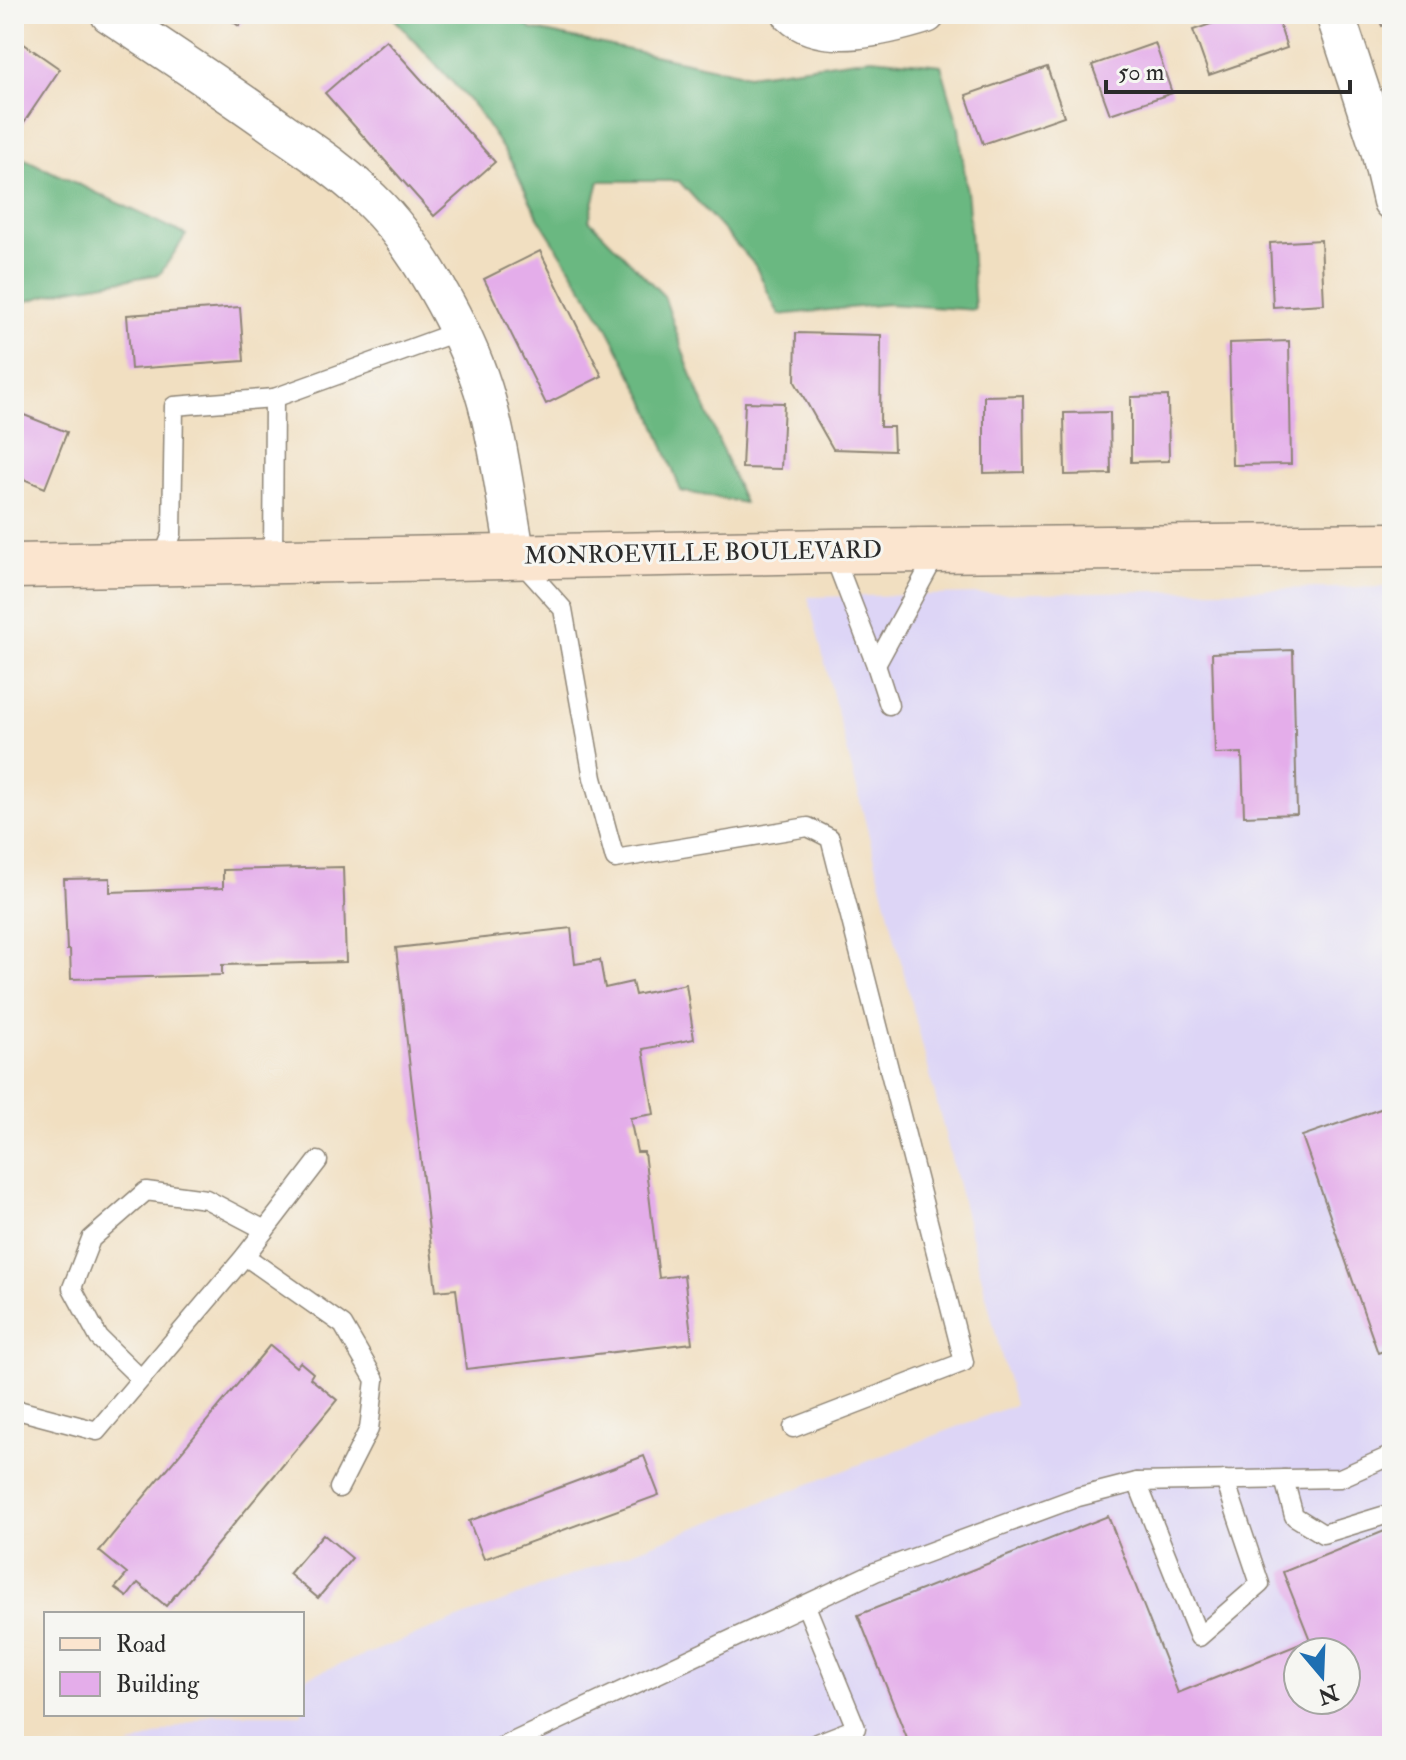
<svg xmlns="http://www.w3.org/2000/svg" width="1406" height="1760" font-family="'IM FELL Double Pica',serif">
<rect width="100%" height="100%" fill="#f6f6f2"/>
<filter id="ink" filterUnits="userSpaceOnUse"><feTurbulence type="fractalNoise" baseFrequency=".0125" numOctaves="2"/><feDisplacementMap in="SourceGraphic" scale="16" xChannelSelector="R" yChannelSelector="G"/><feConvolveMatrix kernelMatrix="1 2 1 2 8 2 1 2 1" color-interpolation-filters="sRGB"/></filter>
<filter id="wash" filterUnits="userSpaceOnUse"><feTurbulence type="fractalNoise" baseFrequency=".006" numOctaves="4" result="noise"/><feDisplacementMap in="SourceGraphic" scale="32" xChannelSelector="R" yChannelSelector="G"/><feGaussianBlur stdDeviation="1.8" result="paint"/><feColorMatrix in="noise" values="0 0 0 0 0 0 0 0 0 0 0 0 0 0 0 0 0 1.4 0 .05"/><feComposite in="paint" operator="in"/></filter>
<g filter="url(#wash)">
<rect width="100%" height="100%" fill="#f1dfc1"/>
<path fill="#ddd5f6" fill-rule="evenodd" d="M1392 587V1746H128L212 1714H302V1679L1014 1405 808 597ZM1298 1652H1346V1700H1298Z"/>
<g fill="#6bb881" stroke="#4b7256" stroke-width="2">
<polygon points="390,14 517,14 531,29 748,75 871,58 941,65 959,128 968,200 975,310 888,304 779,315 755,265 679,181 599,181 589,220 664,296 688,366 744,503 681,491 649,408 606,325 538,217 513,165 476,108"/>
<polygon points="14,154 186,235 160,274 70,289 14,305"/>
</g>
<g id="blocks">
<g fill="#e4adea" fill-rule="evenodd">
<polygon points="223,14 248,14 239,26"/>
<polygon points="1240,14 1276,14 1287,48 1209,75 1193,30"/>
<polygon points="1377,14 1392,14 1392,22 1382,26"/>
<polygon points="14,37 60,69 16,134 14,133"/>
<polygon points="386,40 495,162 434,216 325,93"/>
<polygon points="1155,43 1172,93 1110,114 1092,65"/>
<polygon points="1047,67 1064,116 983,144 966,95"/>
<polygon points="1321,240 1324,304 1273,307 1270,243"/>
<polygon points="540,251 602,376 546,404 484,279"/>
<polygon points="240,307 244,361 131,369 127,315"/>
<polygon points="796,333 881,335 880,427 893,427 894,451 833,449 795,382"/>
<polygon points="1289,341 1291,464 1232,465 1229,343"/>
<polygon points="1023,395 1024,472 984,473 984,396"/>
<polygon points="1168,396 1169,461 1131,462 1131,397"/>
<polygon points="745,402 784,403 781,469 742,468"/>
<polygon points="14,411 67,432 45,488 14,475"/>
<polygon points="1110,412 1111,474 1065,475 1064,413"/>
<polygon points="1293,650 1297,814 1244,816 1242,753 1215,754 1212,653"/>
<polygon points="343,867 346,962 222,965 222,975 71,979 70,950 67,950 64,879 110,878 110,892 223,888 223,870"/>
<polygon points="571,928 575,964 600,960 605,988 632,982 635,995 686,984 694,1039 643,1049 654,1114 630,1118 637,1152 644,1152 659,1278 684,1275 692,1343 466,1369 456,1289 436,1291 396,948"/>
<polygon points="1392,1105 1392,1348 1378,1353 1302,1136"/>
<polygon points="270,1345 296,1367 300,1362 313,1373 310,1378 337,1400 166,1606 138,1583 127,1597 115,1588 127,1574 99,1551"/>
<polygon points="644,1456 659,1495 484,1559 469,1521"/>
<path d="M1108 1516 1178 1693 1310 1640 1283 1572 1392 1528V1746H910L858 1615ZM1298 1652H1346V1700H1298Z"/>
<polygon points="323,1534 352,1558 318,1598 289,1574"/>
</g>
</g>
</g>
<g filter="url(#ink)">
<use href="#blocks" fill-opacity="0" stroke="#8e8576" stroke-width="2"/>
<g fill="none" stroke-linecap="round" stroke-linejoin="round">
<defs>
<g id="service">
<polyline points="832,551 876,665 937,553"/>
<polyline points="273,560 274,398 459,331"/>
<polyline points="520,561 563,609 593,778 615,859 808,827 830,838 964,1362 793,1428"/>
<polyline points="160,564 172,534 174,406 274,398"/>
<polyline points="876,665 889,705"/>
<polyline points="245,1256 343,1325 375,1380 369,1429 339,1488"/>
<polyline points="141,1379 99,1338 72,1288 91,1239 146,1191 206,1199 265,1230"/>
<polyline points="14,1409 97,1431 245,1256 318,1161"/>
<polyline points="1284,1479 1294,1516 1323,1534 1392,1513"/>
<polyline points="1137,1482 1199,1637 1260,1584 1225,1480"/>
<polyline points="806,1606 856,1728 810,1746"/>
<polyline points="504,1746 875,1572 1078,1497 1137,1482 1340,1478 1392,1455"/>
</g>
<g id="minor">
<path d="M110 14C169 53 228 92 286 134 316 155 346 175 372 201 417 244 464 330 483 389 499 440 506 503 516 556"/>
<path d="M792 14C823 44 890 25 926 14"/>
<polyline points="1335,14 1380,150 1392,201"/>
</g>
<polyline id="secondary" points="14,566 832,551 1392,545"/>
</defs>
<use href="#service" stroke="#8e8576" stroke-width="21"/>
<use href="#minor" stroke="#8e8576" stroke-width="41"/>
<use href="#secondary" stroke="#8e8576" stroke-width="47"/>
<use href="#service" stroke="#fff" stroke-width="18"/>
<use href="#minor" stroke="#fff" stroke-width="38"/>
<use href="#secondary" stroke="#fbe5cf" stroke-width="44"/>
</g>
</g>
<g text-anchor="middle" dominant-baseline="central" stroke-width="6" stroke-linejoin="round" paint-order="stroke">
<g font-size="24" fill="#2b2b2b" stroke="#f6f6f2">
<text transform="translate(703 553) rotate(-1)">MONROEVILLE BOULEVARD</text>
</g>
</g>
<rect width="1406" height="1760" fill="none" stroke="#f6f6f2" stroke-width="48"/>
<rect x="44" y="1612" width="260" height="104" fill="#f6f6f2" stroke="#a5a5a2" stroke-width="2"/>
<rect x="60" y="1638" width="40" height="12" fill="#fbe5cf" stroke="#a5a5a2" stroke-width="2"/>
<text x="116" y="1652" font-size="24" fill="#2b2b2b">Road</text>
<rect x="60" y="1672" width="40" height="24" fill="#e4adea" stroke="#a5a5a2" stroke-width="2"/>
<text x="116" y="1692" font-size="24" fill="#2b2b2b">Building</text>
<g transform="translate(1322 1676) rotate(161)"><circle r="38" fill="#f6f6f2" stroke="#a5a5a2" stroke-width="2"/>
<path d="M0-6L14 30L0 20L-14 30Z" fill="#1f6fb2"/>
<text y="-12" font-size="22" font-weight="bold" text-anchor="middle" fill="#2b2b2b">N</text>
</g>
<path d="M1106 80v12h244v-12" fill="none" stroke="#2b2b2b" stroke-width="4"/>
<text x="1118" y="80" font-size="24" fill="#2b2b2b" stroke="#f6f6f2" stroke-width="6" paint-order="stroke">50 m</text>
</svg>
